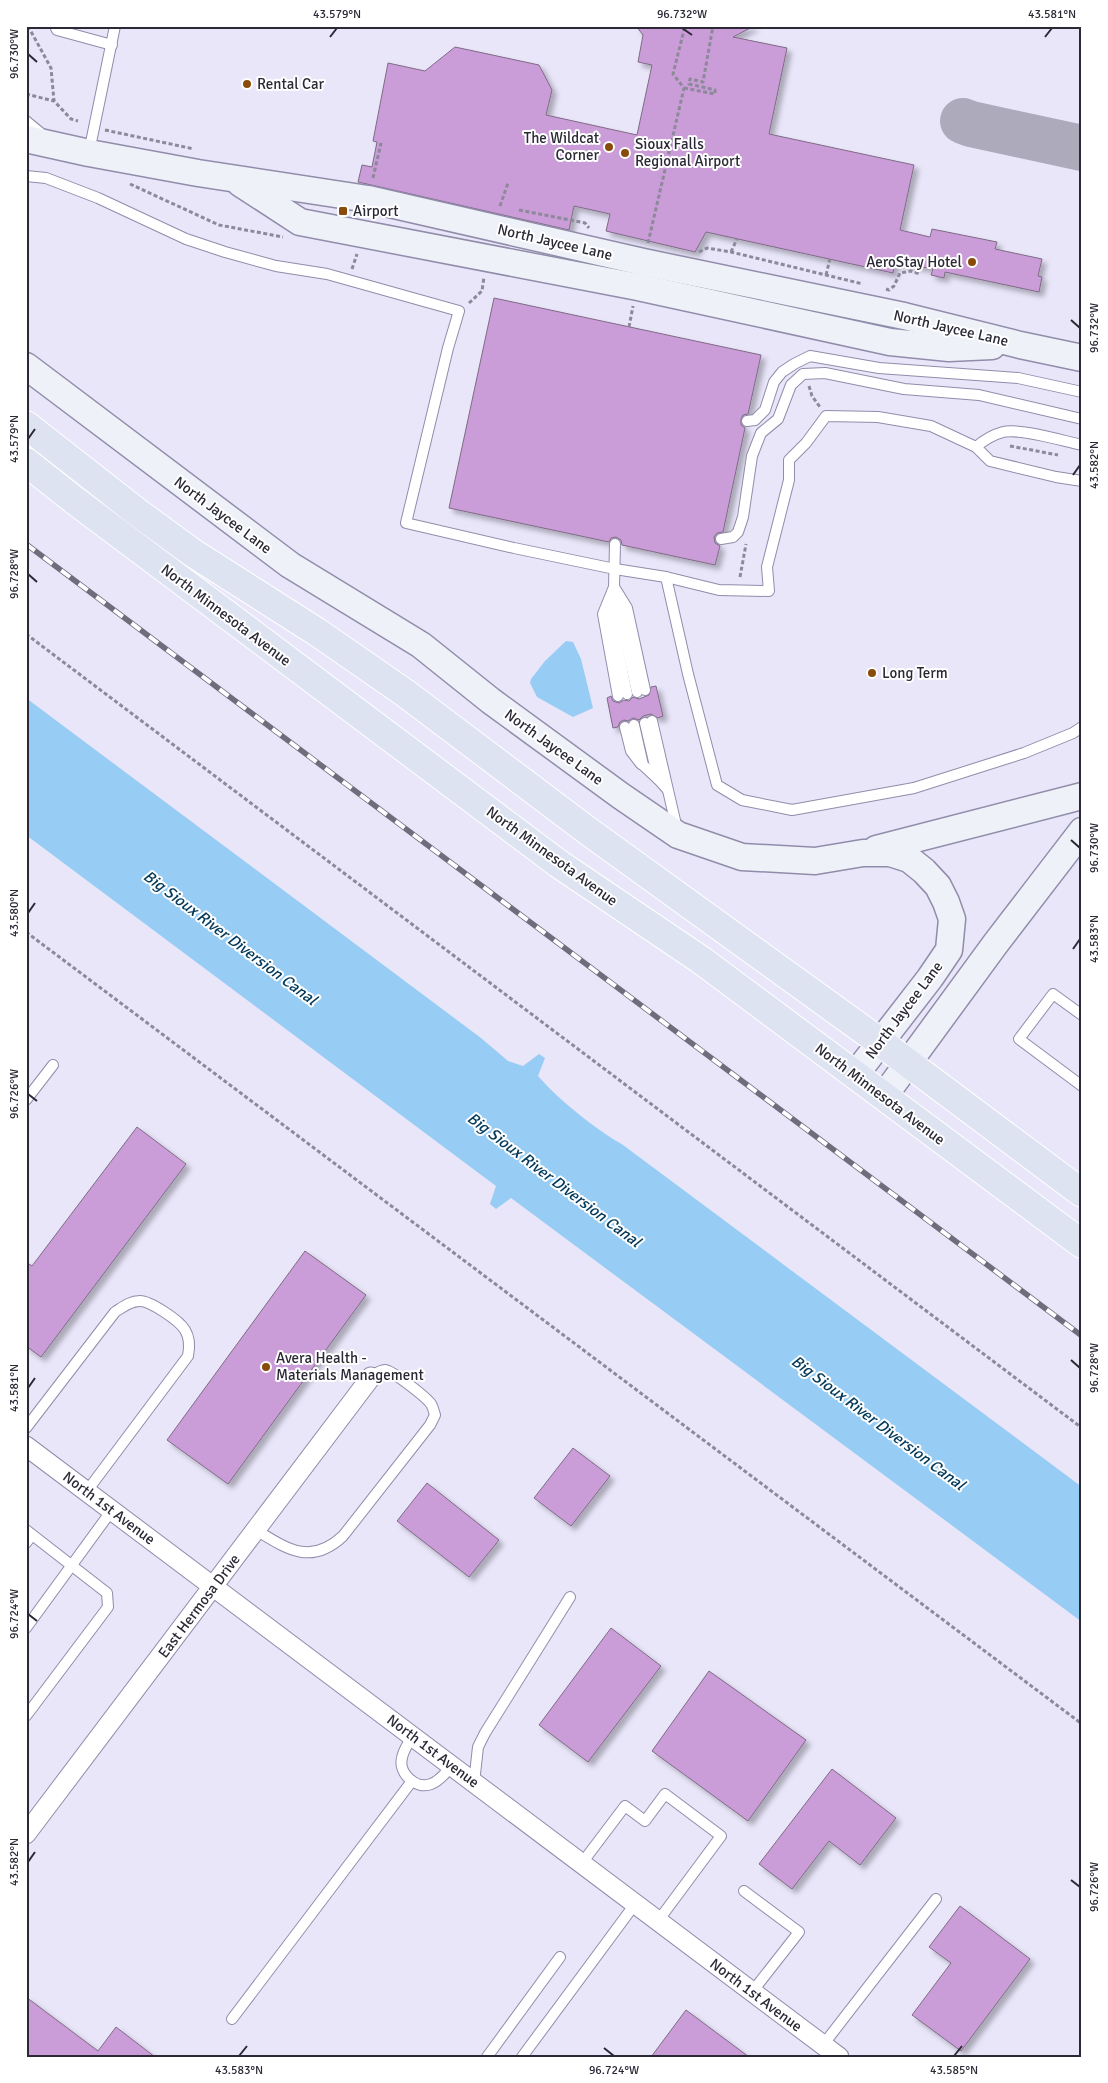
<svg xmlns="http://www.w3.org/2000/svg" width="1108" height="2083" font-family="Signika,sans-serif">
<defs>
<filter id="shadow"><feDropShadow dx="4.5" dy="4.5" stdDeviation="2.5" flood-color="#0004"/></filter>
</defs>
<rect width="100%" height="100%" fill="#e9e6fa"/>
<g fill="#97ccf4">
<polygon points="566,641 573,642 581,659 593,708 573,717 537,697 530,683 531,679 545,661"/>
<path d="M26 698 481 1038 508 1061 523 1066 539 1054 545 1058 538 1076C559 1100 595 1129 623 1145L1082 1487V1622L511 1198 496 1209 490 1204 496 1186 26 835Z"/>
</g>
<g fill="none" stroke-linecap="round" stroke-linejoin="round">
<polyline stroke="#acaabb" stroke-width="46" points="963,121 971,124 1082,148"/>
</g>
<g fill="#ca9cd8" stroke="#7f6b85" filter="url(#shadow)">
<polygon points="636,26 754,26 733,37 787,48 769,134 914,165 900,230 930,237 932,229 997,242 995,249 1042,259 1038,276 1042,277 1039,292 945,272 944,278 931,275 933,269 895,262 893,273 706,232 695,252 606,231 610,214 574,206 569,230 358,182 362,165 372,167 377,142 373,141 388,63 425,71 455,47 539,65 552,90 546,115 637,135 652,65 638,62 643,35"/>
<polygon points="494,298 761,355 748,414 743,415 741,419 741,425 745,428 723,532 717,533 714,537 715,543 720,546 715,565 622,545 621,540 616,537 611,538 609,542 449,508"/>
<polygon points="656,686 663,716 658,718 651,714 643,716 639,720 633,718 628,721 624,720 620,722 618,727 613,728 607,698 611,696 613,701 619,703 624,700 629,701 633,697 639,699 649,695 651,687"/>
<polygon points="137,1127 186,1164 41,1357 26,1346 26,1262 32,1266"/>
<polygon points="305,1251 366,1295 228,1484 167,1440"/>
<polygon points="573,1448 610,1476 571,1526 534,1498"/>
<polygon points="427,1483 499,1540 469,1577 397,1521"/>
<polygon points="611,1628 661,1666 588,1762 539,1725"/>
<polygon points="709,1671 806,1740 748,1821 652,1751"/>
<polygon points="832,1769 896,1818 860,1865 829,1841 792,1889 759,1864"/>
<polygon points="960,1906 1030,1959 961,2051 912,2015 951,1963 929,1947"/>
<polygon points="26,1997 98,2051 116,2027 155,2057 26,2057"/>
<polygon points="686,2010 749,2057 651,2057"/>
</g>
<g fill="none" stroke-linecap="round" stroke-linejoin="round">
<defs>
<g id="lane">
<polyline points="55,26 57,30 112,45"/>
<polyline points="26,121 43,135"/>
<polyline points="89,152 115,26"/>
<polyline points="26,176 46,178 98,198 186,239 225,252 276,266 327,274 459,311 448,348 406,523 514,548 615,569 666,577 719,590 769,591 767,567 789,480 789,460 806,443 826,416 878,417 931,426 976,447 990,461 1056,477 1082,481"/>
<polyline points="747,421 755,420 765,410 774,382 782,372 794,364 810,356 879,368 1018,378 1082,392"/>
<path d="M976 447C984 440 992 435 1003 432 1020 428 1063 441 1082 445"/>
<polyline points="721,539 733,537 738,532 743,517 752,456 761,433 778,419 791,385 803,374 825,373 904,389 979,395 1082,419"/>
<polyline points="615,544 614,587 627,608 645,690"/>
<polyline points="666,577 688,674 717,785 742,800 792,810 914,788 1024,753 1073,733 1082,727"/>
<polyline points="614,587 603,614 618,696"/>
<polyline points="616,598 637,692"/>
<polyline points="612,600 611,616 627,694"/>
<polyline points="652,721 677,829"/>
<polyline points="645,723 658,779 667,789"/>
<polyline points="634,725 643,765 658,779"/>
<polyline points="625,727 631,751 641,764"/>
<polyline points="1082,1015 1053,994 1019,1039 1082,1086"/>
<polyline points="26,1100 53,1065"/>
<path d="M26 1428 115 1312C123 1307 130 1301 140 1301 150 1301 179 1320 185 1330 190 1338 190 1346 188 1356L87 1491"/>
<polyline points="26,1530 107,1593 108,1607 26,1716"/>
<path d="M256 1530C287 1549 311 1566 343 1536L430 1425 435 1415C434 1412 433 1407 431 1404 426 1397 393 1371 385 1370 380 1370 375 1374 371 1377"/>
<polyline points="26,1543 32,1535"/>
<polyline points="26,1628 112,1510"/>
<path d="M412 1736C409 1743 403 1750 402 1758 398 1773 416 1790 431 1784 440 1781 446 1772 452 1766"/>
<polyline points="474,1783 478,1747 485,1733 570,1597"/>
<polyline points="582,1863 625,1806 645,1821 665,1794 721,1836 658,1921"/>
<polyline points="744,1891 799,1932 752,1992"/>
<polyline points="232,2019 412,1781"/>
<polyline points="823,2045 936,1899"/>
<polyline points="487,2057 560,1957"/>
<polyline points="522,2057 635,1904"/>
</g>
<g id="street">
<polyline points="26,1446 839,2057"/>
<polyline points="26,1834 371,1377"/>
</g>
<g id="secondary">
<polyline points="26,139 89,153 198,173 368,199 643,262 904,316 1020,345 1082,358"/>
<polyline points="240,183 300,222 638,287 890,342 949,348 992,346"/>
<polyline points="26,366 290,565 421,645 491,701 621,796 678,835 742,857 815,861 863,853 890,853 909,859 924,871 938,886 946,902 952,919 949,950 930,978 855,1075"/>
<polyline points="876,849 1082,796"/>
<polyline points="884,1096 996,943 1082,831"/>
</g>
<g id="primary">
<polyline points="26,425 137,512 193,553 317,632 405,693 588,831 880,1042 1082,1193"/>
<polyline points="26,462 74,500 559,864 701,960 1082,1244"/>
</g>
</defs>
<use href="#lane" stroke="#918caa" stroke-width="12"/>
<use href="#street" stroke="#918caa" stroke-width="21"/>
<use href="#secondary" stroke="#918caa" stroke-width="29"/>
<use href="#primary" stroke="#fff" stroke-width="30"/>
<g stroke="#8c8999" stroke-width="3" stroke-dasharray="4 2.5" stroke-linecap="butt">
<polyline points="28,26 51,68 54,101"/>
<polyline points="684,88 715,94 715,90 689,84 690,79 703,82 713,26"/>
<polyline points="26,94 54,101 71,119 78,121"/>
<polyline points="105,130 194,149"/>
<polyline points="373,178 381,143"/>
<polyline points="130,184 219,225 283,237"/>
<polyline points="500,206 508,183"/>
<polyline points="519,210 585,223 589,228"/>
<polyline points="648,243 684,88 673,74 685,26"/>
<polyline points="699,252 707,248 731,252 863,284"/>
<polyline points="731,252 737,239"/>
<polyline points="352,269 357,254"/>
<polyline points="826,275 830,259"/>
<polyline points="886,289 889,290 894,286 900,273 911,271 920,274"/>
<polyline points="469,303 482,291 484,277"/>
<polyline points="629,327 633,306"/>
<polyline points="809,386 812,396 820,407"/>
<polyline points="1010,446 1058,455"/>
<polyline points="740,577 746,544"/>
<polyline points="26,634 1082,1428"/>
<polyline points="26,932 1082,1724"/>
</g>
<use href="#lane" stroke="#fff" stroke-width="10"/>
<use href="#street" stroke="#fff" stroke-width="19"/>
<use href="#secondary" stroke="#eef1f8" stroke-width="26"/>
<use href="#primary" stroke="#dde3f1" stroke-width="28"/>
<defs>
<polyline id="rail" points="26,544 1082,1336"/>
</defs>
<use href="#rail" stroke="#6f6d7c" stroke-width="5.5"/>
<use href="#rail" stroke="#fff" stroke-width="4" stroke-dasharray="11" stroke-linecap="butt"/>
</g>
<path fill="none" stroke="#2b2935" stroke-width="2" d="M682 28 692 35M330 37 337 28M1045 37 1052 28M28 54 37 62M1071 320 1080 328M28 439 35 429M1073 475 1080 465M28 574 37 582M1071 840 1080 848M28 913 35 903M1073 949 1080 939M28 1094 37 1101M1071 1360 1080 1368M28 1388 35 1378M28 1614 37 1621M28 1862 35 1852M1071 1880 1080 1887M604 2048 614 2056M239 2056 247 2046M954 2056 962 2046"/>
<g fill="#884b0a" stroke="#fff" stroke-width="2">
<circle cx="247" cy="84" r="5"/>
<circle cx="609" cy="147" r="5"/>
<circle cx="625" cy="153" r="5"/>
<rect x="338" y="206" width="10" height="10" rx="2.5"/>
<circle cx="972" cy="262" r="5"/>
<circle cx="872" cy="673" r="5"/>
<circle cx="266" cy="1367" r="5"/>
</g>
<g text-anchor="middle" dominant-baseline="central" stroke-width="4" stroke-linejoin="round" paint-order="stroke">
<g font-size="15" fill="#2b2935" stroke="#fff" text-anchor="start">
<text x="257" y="84">Rental Car</text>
<text x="599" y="138" text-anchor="end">The Wildcat<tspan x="599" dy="17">Corner</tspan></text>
<text x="635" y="144">Sioux Falls<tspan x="635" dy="17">Regional Airport</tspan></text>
<text x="353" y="211">Airport</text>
<text x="962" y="262" text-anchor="end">AeroStay Hotel</text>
<text x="882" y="673">Long Term</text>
<text x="276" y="1358">Avera Health -<tspan x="276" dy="17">Materials Management</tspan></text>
</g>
<g font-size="15" fill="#2b2935" stroke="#fff">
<text transform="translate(555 242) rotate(13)">North Jaycee Lane</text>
<text transform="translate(951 328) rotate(13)">North Jaycee Lane</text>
<text transform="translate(223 515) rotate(37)">North Jaycee Lane</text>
<text transform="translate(226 615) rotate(37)">North Minnesota Avenue</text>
<text transform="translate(554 747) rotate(36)">North Jaycee Lane</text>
<text transform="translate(552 856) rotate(36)">North Minnesota Avenue</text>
<text transform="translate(904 1010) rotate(-53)">North Jaycee Lane</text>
<text transform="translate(880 1094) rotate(37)">North Minnesota Avenue</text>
<text transform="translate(109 1508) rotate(37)">North 1st Avenue</text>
<text transform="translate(199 1606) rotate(-53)">East Hermosa Drive</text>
<text transform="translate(433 1751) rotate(37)">North 1st Avenue</text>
<text transform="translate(756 1995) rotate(37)">North 1st Avenue</text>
</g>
<g font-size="16" font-style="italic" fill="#033a5b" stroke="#fff">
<text transform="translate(230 938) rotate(37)">Big Sioux River Diversion Canal</text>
<text transform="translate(554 1180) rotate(37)">Big Sioux River Diversion Canal</text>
<text transform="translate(878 1423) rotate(37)">Big Sioux River Diversion Canal</text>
</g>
</g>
<rect width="1108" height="2083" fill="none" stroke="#ffffff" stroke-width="55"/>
<rect x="28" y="28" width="1052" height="2028" fill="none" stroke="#2b2935" stroke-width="2"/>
<g font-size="12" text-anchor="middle" fill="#2b2935">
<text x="337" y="18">43.579°N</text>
<text x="682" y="18">96.732°W</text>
<text x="1052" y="18">43.581°N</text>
<text transform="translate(14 54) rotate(-90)" y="4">96.730°W</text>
<text transform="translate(1094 328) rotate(-90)" y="4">96.732°W</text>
<text transform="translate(14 439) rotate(-90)" y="4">43.579°N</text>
<text transform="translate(1094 465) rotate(-90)" y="4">43.582°N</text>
<text transform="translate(14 574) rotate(-90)" y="4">96.728°W</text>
<text transform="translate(1094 848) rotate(-90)" y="4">96.730°W</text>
<text transform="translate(14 913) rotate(-90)" y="4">43.580°N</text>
<text transform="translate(1094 939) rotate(-90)" y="4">43.583°N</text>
<text transform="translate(14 1094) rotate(-90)" y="4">96.726°W</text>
<text transform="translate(1094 1368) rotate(-90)" y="4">96.728°W</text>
<text transform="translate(14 1388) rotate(-90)" y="4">43.581°N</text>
<text transform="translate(14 1614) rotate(-90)" y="4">96.724°W</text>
<text transform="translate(14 1862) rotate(-90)" y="4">43.582°N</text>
<text transform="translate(1094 1887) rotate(-90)" y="4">96.726°W</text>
<text x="239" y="2074">43.583°N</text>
<text x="614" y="2074">96.724°W</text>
<text x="954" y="2074">43.585°N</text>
</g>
</svg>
